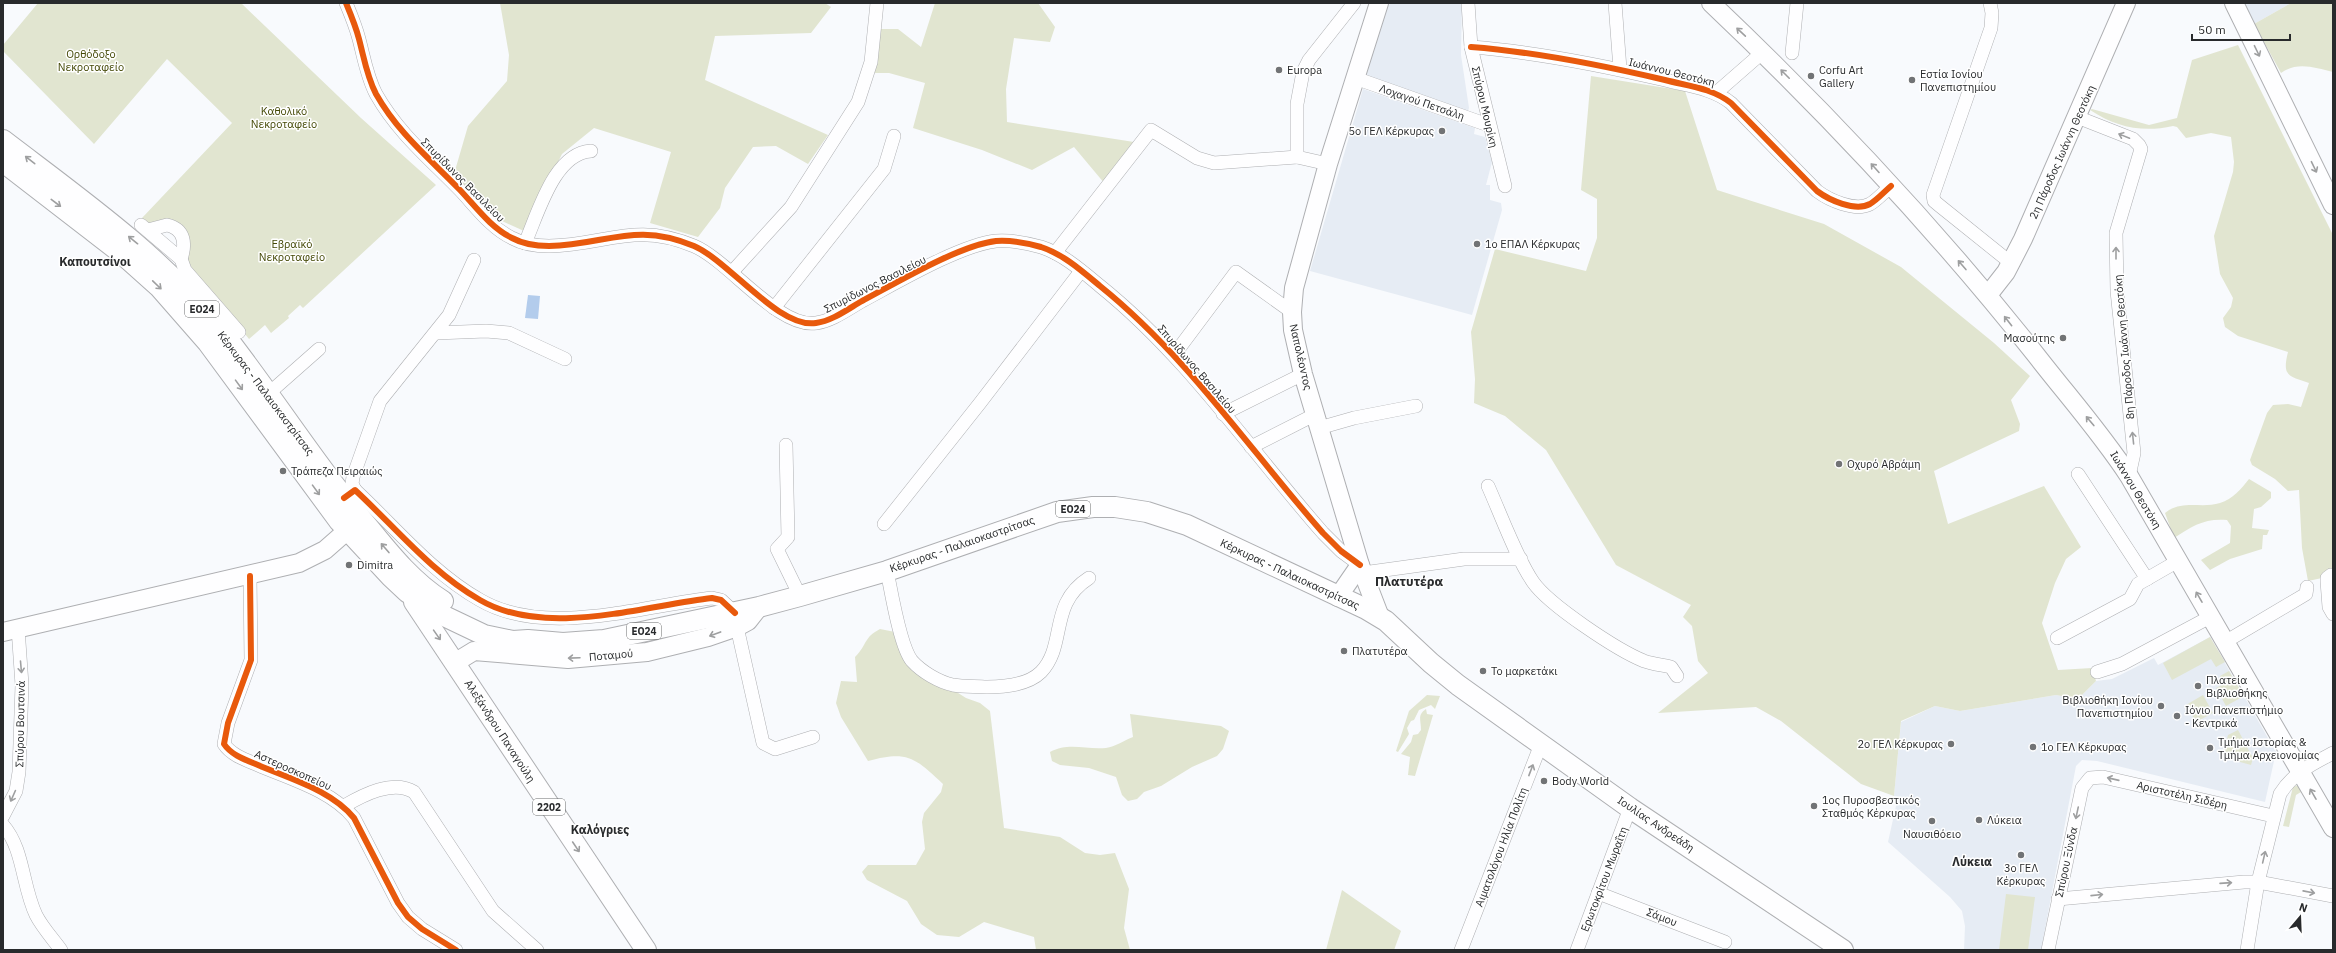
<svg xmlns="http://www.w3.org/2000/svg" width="2336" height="953" font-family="'IBM Plex Sans',sans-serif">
<rect width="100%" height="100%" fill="#f8fafd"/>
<g fill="#e6ecf4">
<polygon points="1391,3 1462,3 1461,55 1469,108 1468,111 1362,76 1386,8"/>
<polygon points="2243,3 2291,3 2254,24"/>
<polygon points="1363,89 1475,128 1474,134 1485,137 1492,162 1486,185 1490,185 1490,200 1501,203 1502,210 1472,315 1310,271"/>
<polygon points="2210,637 2276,752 2265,802 2097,761 2082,760 2076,766 2041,950 1964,950 1965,926 1962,911 1950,897 1888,842 1898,797 1894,796 1901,722 1935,706 1960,711 2056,695 2078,699 2096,681 2112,679 2154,658 2158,665"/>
</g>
<g fill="#e1e5d0">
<polygon points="38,3 241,3 361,118 436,185 303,308 300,305 288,316 289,318 271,333 265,325 249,339 184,258 184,233 151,226 142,218 232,123 167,59 94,144 3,51 3,45"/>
<polygon points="500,3 825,3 831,7 811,33 715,36 705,80 828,135 808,164 776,146 753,147 725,188 720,208 698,237 650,223 671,152 594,128 562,154 524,231 502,221 474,196 454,174 468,126 507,81 509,55"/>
<polygon points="935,3 1038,3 1055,27 1050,42 1014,38 1006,89 1007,122 1134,142 1105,184 1074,147 1032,170 982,150 913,128 925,83 889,73 870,73 879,29 898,29 921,47"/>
<path d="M2291 3H2333V72C2315 68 2298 61 2281 73L2254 24Z"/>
<path d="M2238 45 2333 235V569L2322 578 2308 581 2302 548 2299 490 2288 491 2275 479 2252 465 2250 460 2267 413 2273 405 2288 404 2301 407 2309 383C2288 376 2282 376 2288 352L2238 336 2225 327 2223 318 2231 307 2233 298 2220 274 2214 236 2233 172 2234 162 2231 137 2211 133 2186 138 2177 127 2173 126C2142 133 2116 127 2090 110L2092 109 2149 125 2177 118 2192 60Z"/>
<polygon points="1591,76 1685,91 1717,190 1824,224 1901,267 1994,343 2030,376 2011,400 2020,424 2019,431 1934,471 1948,524 2044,486 2081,547 2066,559 2055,583 2042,623 2058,670 2092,668 2096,681 2078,699 2056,695 1960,711 1935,706 1901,721 1894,796 1861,784 1781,721 1756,707 1658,713 1708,673 1698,661 1692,626 1683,617 1691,605 1616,565 1546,450 1505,416 1474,403 1475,379 1471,332 1495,249 1586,271 1597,238 1597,199 1581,190"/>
<path d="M2249 479 2271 492V498L2261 507 2254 509 2252 528 2269 530 2267 535H2263L2262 549 2230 559 2210 570 2201 560 2230 543 2231 526 2227 520C2205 518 2192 526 2174 538L2165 513C2182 499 2201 509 2220 503 2233 499 2241 489 2249 479Z"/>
<path d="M880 629 895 632 936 679 966 698 980 703 990 711 1004 828 1060 837 1085 853 1100 855 1115 853 1129 889 1124 928 1130 950H1036L1034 937 984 922 959 937 937 935 921 924 907 901 867 880 862 872 868 865H916L925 849 922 822 924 813 941 792 943 784C915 758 908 750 868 761L841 717 836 703 841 681 857 682 855 657C868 644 863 638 880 629Z"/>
<polygon points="2210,637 2225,662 2216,667 2211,659 2172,680 2163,663"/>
<polygon points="2229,671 2244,696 2226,706 2216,688 2224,684 2220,676"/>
<polygon points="1427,695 1440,696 1435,709 1431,705 1419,710 1414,720 1411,721 1407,728 1409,734 1398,752 1396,751 1409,711"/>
<polygon points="2203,695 2213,713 2196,722 2186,705"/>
<path d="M1426 709 1427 714 1433 715 1415 776 1408 775 1410 757 1401 754 1411 742 1413 735 1418 734 1421 730C1421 720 1417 715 1426 709Z"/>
<path d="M1130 714 1221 726 1229 731 1223 749 1217 756 1192 767 1161 786 1144 792 1137 799 1128 801 1122 795 1116 777 1089 768 1060 765 1052 761 1050 752C1069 742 1086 750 1106 748 1115 747 1125 740 1133 737Z"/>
<polygon points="2238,730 2253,758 2251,765 2222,757 2228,735"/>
<polygon points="2298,785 2301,792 2296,795 2289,827 2283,826 2293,787"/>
<polygon points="1342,890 1401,931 1394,950 1326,950"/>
<polygon points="2006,894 2035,897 2028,950 1999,950"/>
</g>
<polygon fill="#b3ccec" points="528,295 540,296 538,319 525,318"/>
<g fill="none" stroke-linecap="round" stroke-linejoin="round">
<defs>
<g id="street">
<path d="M346 3C351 15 356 27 359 39 364 58 367 77 376 94 398 133 430 159 460 190 476 207 491 228 512 238 523 244 537 246 549 246 606 245 635 221 694 246 729 261 779 329 816 323 832 321 848 309 862 301 896 283 960 245 996 241 1011 240 1027 243 1041 247 1063 254 1082 271 1100 286 1187 356 1250 450 1323 533L1341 551 1360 565"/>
<polyline points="1468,3 1471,47 1505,186"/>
<polyline points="1615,3 1620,69"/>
<polyline points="1990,3 1992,13 1991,28 1933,195 1934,201 1940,206 2011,263"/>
<path d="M1471 47C1537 52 1601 65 1665 80 1688 86 1712 88 1731 103L1817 191C1829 200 1855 212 1870 204 1877 200 1884 192 1891 186"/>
<polyline points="1792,53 1797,3"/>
<polyline points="1355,78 1488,125"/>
<polyline points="1716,93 1763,52"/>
<polyline points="2077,117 2133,139 2139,145 2141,149 2116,233 2117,291 2134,453 2129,476"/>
<polyline points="1328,164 1297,157 1297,104 1303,72 1309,60 1354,3"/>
<polyline points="141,225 181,259 185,270 239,332"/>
<path d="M148 230 167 225C185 229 186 244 181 259"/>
<path d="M525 243C538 214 554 153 591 151"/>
<polyline points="1055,253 1151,130 1197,158 1214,163 1297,157"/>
<polyline points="732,272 791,207 858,102 871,62 877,3"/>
<polyline points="774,308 884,169 894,136"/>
<polyline points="436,333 486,331 509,333 565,359"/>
<polyline points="1174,355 1236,272 1292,312"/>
<polyline points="268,394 319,349"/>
<polyline points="1223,414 1303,374"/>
<polyline points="1319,428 1354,418 1416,406"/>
<polyline points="786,445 788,537 777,549 800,596"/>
<polyline points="1251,447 1316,414"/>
<polyline points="2078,474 2147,579"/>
<path d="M1488 486C1501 515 1516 557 1533 582 1549 605 1617 650 1644 661 1652 664 1662 665 1671 667L1677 676"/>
<polyline points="355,490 352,484 353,477 380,401 449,315 474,260"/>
<path d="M344 498 355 490C395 527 432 573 480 600 545 638 642 606 712 598L721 600 735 613"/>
<polyline points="884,524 980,403 1081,271"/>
<path d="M887 571C891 590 900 647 912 661 922 672 939 682 953 685 964 687 976 686 987 687 1004 687 1028 685 1041 672 1067 645 1048 604 1089 578"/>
<polyline points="1363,573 1464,559 1521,559"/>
<path d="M250 576 251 660 228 723 224 744C231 755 246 760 258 765 290 779 331 790 354 818L398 903 408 917 422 929 456 950"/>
<polyline points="2333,578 2331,575 2327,578 2327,581 2329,607 2333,614"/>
<polyline points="737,627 763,743 775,749 813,737"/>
<polyline points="2057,638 2130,599 2138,584 2178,561"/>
<polyline points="2225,642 2306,594 2307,587"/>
<polyline points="2097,672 2122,664 2210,617"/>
<path d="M344 806C363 795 393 779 414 792L493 911 537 950"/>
<polyline points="3,816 16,791 19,772 22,685 18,628"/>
<path d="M3 825C24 849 22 886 36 915 42 927 53 939 61 950"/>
<polyline points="1598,893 1725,942"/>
<polyline points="2058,899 2244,882 2258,882 2333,896"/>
<polyline points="1461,950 1541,744"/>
<polyline points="1577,950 1630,808"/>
<polyline points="2048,950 2082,788 2090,778 2103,777 2273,816"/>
<path d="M2247 950 2258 882 2280 794C2293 773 2312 764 2333 753"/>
</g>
<g id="secondary">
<polyline points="1379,3 1328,164 1294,288 1292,312 1293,330 1303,374 1360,565 1380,617"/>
<path d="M1711 3C1827 113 1936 229 2036 355 2067 395 2101 433 2129 476L2333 828"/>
<polyline points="2234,3 2333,205"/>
<polyline points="1988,295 2006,272 2023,239 2126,3"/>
<polyline points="1338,597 1360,565"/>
<polyline points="3,632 299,563 325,550 358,521"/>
<polyline points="456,662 474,651 568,659 647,652 708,637 737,627 748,621 759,607"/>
</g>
<g id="primary">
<path d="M3 140C80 199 159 254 221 330 272 395 316 466 370 529 391 555 414 583 443 601"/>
<polyline points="3,162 121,253 159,287 208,343 339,521 391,577 407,592 440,614 484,635 513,641 528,640 563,643 604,640 759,607 800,596 887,571 1057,512 1093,507 1115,507 1147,512 1187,525 1366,609 1386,621 1431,663 1458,685 1630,808 1843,950"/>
<polyline points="414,602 646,950"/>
</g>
</defs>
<use href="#street" stroke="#aeafb2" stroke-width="14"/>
<use href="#secondary" stroke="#aeafb2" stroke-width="20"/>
<use href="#primary" stroke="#aeafb2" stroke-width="22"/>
<use href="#street" stroke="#fefeff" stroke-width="13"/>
<use href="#secondary" stroke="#fefeff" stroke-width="18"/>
<use href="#primary" stroke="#fefeff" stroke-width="20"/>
<defs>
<g id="cycleway">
<path d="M346 3C351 15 356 27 359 39 364 58 367 77 376 94 398 133 430 159 460 190 476 207 491 228 512 238 523 244 537 246 549 246 606 245 635 221 694 246 729 261 779 329 816 323 832 321 848 309 862 301 896 283 960 245 996 241 1011 240 1027 243 1041 247 1063 254 1082 271 1100 286 1187 356 1250 450 1323 533L1341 551 1360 565"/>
<path d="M1471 47C1537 52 1601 65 1665 80 1688 86 1712 88 1731 103L1817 191C1829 200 1855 212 1870 204 1877 200 1884 192 1891 186"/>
<path d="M344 498 355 490C395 527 432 573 480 600 545 638 642 606 712 598L721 600 735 613"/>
<path d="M250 576 251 660 228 723 224 744C231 755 246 760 258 765 290 779 331 790 354 818L398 903 408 917 422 929 456 950"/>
</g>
</defs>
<use href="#cycleway" stroke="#fff" stroke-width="8"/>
<use href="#cycleway" stroke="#e8590c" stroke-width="6"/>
</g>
<defs><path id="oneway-shaft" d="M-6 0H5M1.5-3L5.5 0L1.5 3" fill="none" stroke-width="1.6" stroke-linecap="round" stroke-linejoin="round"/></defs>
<g stroke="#9e9fa0">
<use href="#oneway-shaft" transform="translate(1741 32) rotate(-137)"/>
<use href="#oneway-shaft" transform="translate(2257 51) rotate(64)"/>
<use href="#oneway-shaft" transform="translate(1785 74) rotate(-135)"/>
<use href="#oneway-shaft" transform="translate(2124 136) rotate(-158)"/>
<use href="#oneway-shaft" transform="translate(30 160) rotate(-142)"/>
<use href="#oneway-shaft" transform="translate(2314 167) rotate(64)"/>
<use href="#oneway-shaft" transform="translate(1875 168) rotate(-132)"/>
<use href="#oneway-shaft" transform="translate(56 203) rotate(37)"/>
<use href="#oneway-shaft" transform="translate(133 240) rotate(-141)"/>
<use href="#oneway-shaft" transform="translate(2116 253) rotate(-90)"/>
<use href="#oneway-shaft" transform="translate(1962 265) rotate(-131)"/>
<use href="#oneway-shaft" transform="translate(157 285) rotate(44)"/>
<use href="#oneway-shaft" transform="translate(2008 321) rotate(-128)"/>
<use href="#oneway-shaft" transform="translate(239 385) rotate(54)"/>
<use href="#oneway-shaft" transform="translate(2090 421) rotate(-130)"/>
<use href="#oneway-shaft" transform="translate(2133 438) rotate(-96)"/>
<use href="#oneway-shaft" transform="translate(316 490) rotate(54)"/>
<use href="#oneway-shaft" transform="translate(385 548) rotate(-131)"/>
<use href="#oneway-shaft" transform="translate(2199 597) rotate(-120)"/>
<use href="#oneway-shaft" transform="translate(715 634) rotate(160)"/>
<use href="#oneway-shaft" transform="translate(437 635) rotate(55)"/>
<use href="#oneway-shaft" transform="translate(574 658) rotate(178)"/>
<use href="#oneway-shaft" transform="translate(21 667) rotate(85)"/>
<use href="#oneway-shaft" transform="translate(1531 770) rotate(-69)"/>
<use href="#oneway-shaft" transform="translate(2113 779) rotate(-167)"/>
<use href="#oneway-shaft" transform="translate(2313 794) rotate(-120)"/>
<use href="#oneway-shaft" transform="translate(13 796) rotate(114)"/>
<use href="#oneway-shaft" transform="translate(2077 813) rotate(102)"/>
<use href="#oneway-shaft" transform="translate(576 847) rotate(56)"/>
<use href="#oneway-shaft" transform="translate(2264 857) rotate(-77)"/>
<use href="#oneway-shaft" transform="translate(2226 883) rotate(-4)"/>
<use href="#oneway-shaft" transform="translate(2309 892) rotate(11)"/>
<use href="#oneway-shaft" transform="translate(2097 895) rotate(-6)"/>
</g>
<g fill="#717375" stroke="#fff" stroke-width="1.5">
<circle cx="1279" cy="70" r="4"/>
<circle cx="1811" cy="76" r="4"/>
<circle cx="1912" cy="80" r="4"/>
<circle cx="1442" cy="131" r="4"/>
<circle cx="1477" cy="244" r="4"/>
<circle cx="2063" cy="338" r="4"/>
<circle cx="1839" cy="464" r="4"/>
<circle cx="283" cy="471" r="4"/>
<circle cx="349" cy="565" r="4"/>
<circle cx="1344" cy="651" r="4"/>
<circle cx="1483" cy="671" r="4"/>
<circle cx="2198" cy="686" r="4"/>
<circle cx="2161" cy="706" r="4"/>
<circle cx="2177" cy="716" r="4"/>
<circle cx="1951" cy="744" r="4"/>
<circle cx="2033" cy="747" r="4"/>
<circle cx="2210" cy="748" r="4"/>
<circle cx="1544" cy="781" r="4"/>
<circle cx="1814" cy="806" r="4"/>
<circle cx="1979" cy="820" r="4"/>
<circle cx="1932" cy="821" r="4"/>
<circle cx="2021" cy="855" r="4"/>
</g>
<g text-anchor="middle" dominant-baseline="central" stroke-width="3" stroke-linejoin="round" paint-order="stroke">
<g fill="#fff" stroke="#686a6b" stroke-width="1">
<rect x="185" y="301" width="34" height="16" rx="3"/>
<rect x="1056" y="501" width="34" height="16" rx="3"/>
<rect x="627" y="623" width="34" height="16" rx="3"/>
<rect x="533" y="799" width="32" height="16" rx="3"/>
</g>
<g font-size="10" font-weight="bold" fill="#282a2c">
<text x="202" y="309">ΕΟ24</text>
<text x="1073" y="509">ΕΟ24</text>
<text x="644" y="631">ΕΟ24</text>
<text x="549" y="807">2202</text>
</g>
<g font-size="11" fill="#444906" stroke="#fff">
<text x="91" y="54">Ορθόδοξο<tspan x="91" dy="13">Νεκροταφείο</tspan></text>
<text x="284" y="111">Καθολικό<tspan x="284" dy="13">Νεκροταφείο</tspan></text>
<text x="292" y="244">Εβραϊκό<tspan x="292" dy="13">Νεκροταφείο</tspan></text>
</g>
<g font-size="11" fill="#282a2c" stroke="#fff" text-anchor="start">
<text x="1287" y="70">Europa</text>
<text x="1819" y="70">Corfu Art<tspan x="1819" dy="13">Gallery</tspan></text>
<text x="1920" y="74">Εστία Ιονίου<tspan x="1920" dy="13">Πανεπιστημίου</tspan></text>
<text x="1434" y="131" text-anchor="end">5ο ΓΕΛ Κέρκυρας</text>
<text x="1485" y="244">1ο ΕΠΑΛ Κέρκυρας</text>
<text x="2055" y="338" text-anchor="end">Μασούτης</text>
<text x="1847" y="464">Οχυρό Αβράμη</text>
<text x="291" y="471">Τράπεζα Πειραιώς</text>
<text x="357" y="565">Dimitra</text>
<text x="1352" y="651">Πλατυτέρα</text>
<text x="1491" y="671">Το μαρκετάκι</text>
<text x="2206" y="680">Πλατεία<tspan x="2206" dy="13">Βιβλιοθήκης</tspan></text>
<text x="2153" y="700" text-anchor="end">Βιβλιοθήκη Ιονίου<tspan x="2153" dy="13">Πανεπιστημίου</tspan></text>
<text x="2185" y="710">Ιόνιο Πανεπιστήμιο<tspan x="2185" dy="13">- Κεντρικά</tspan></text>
<text x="2218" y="742">Τμήμα Ιστορίας &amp;<tspan x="2218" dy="13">Τμήμα Αρχειονομίας</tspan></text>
<text x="1943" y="744" text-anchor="end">2ο ΓΕΛ Κέρκυρας</text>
<text x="2041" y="747">1ο ΓΕΛ Κέρκυρας</text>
<text x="1552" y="781">Body World</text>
<text x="1822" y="800">1ος Πυροσβεστικός<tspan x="1822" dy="13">Σταθμός Κέρκυρας</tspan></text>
<text x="1987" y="820">Λύκεια</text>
<text x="1932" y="834" text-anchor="middle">Ναυσιθόειο</text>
<text x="2021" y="868" text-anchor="middle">3ο ΓΕΛ<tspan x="2021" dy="13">Κέρκυρας</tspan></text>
</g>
<g font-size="11" fill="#282a2c" stroke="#fff">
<text transform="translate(1672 72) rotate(14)">Ιωάννου Θεοτόκη</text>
<text transform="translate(1422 102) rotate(19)">Λοχαγού Πετσάλη</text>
<text transform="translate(1485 107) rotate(77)">Σπύρου Μουρίκη</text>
<text transform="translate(2062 152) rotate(-66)">2η Πάροδος Ιωάννη Θεοτόκη</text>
<text transform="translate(463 180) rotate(45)">Σπυρίδωνος Βασιλείου</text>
<text transform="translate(875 284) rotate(-27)">Σπυρίδωνος Βασιλείου</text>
<text transform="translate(2124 347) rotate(-95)">8η Πάροδος Ιωάννη Θεοτόκη</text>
<text transform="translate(1301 357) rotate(77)">Ναπολέοντος</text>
<text transform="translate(1197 369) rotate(49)">Σπυρίδωνος Βασιλείου</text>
<text transform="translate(266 393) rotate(53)">Κέρκυρας - Παλαιοκαστρίτσας</text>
<text transform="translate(2136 490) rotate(59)">Ιωάννου Θεοτόκη</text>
<text transform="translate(962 544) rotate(-19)">Κέρκυρας - Παλαιοκαστρίτσας</text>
<text transform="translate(1290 574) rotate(25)">Κέρκυρας - Παλαιοκαστρίτσας</text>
<text transform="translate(611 655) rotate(-5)">Ποταμού</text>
<text transform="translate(20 724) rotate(-89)">Σπύρου Βουτσινά</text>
<text transform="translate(500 731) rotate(57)">Αλεξάνδρου Παναγούλη</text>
<text transform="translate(293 770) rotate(24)">Αστεροσκοπείου</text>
<text transform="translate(2182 795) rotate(13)">Αριστοτέλη Σιδέρη</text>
<text transform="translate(1656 824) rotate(34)">Ιουλίας Ανδρεάδη</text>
<text transform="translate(1501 847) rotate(-69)">Αιματολόγου Ηλία Πολίτη</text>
<text transform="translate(2066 862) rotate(-78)">Σπύρου Ξύνδα</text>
<text transform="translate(1604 879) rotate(-69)">Ερωτοκρίτου Μωραΐτη</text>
<text transform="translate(1662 917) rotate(21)">Σάμου</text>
</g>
<g font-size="12" font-weight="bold" fill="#282a2c" stroke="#fff">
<text x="95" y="261">Καπουτσίνοι</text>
<text x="600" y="829">Καλόγριες</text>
<text x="1972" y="861">Λύκεια</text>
</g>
<g font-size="13" font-weight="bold" fill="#282a2c" stroke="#fff">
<text x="1409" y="581">Πλατυτέρα</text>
</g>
</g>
<rect width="2336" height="953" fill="none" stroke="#282a2c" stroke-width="8"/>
<g transform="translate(2300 917) rotate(19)" stroke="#ffffff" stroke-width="3" paint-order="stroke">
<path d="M0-3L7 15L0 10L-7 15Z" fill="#282a2c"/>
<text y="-6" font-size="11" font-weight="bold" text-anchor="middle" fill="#282a2c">N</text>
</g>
<path d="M2192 34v6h98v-6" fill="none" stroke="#282a2c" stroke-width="2"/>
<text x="2198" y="34" font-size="12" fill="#282a2c" stroke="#ffffff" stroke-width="3" paint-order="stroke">50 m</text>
</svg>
